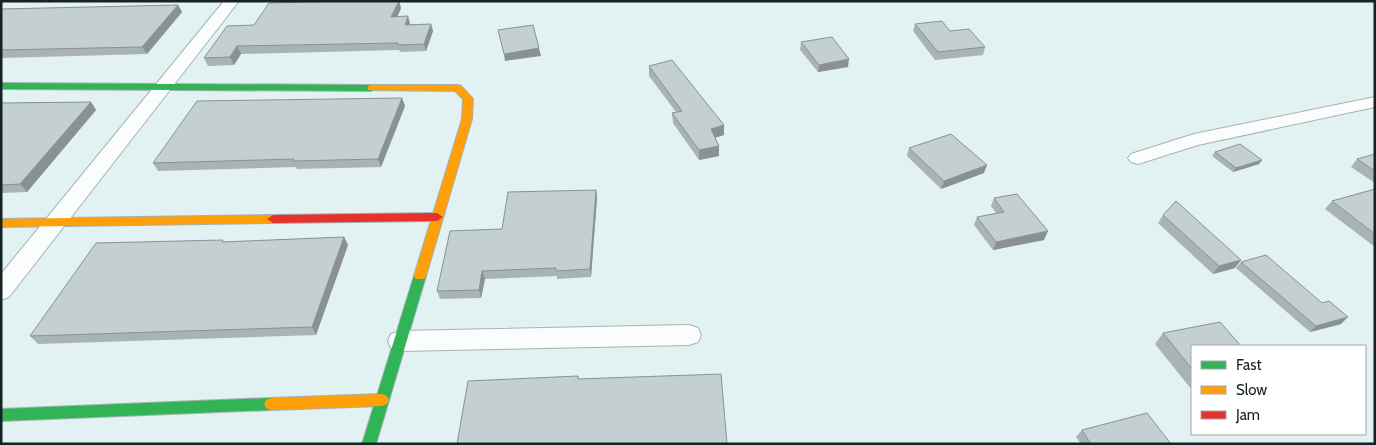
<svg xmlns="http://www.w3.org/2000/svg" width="1376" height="445" font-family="Cabin,sans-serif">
<rect width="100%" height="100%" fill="#e2f1f2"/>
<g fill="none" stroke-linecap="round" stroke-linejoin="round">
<defs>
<g id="street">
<polygon points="224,1 239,1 9,297 1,300 1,274"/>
<polygon points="1375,97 1375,107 1198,145 1138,164 1131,162 1128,158 1131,154 1194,134"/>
<polygon points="689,325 698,328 701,335 698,342 689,345 400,351 391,348 388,341 391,334 400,331"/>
</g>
<g id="fast">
<polygon points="1,83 371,85 376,88 371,91 1,89"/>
<polygon points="420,271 424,273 426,276 376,444 362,444 414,276 416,273"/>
<polygon points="271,398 276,400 278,404 276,408 271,410 1,421 1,409"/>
</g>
<g id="slow">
<polygon points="371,85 458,85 461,86 473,99 472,119 426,276 424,279 416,279 414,276 462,119 463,99 455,91 368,90 368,86"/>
<polygon points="273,215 279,219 273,223 1,227 1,219"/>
<polygon points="382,394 387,396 389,400 387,404 382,406 271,410 266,408 264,404 266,400 271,398"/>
</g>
<polygon id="jam" points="437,213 443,217 437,221 273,223 267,219 273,215"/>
</defs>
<use href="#street" stroke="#a6b2b2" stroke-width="2"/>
<use href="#fast" stroke="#a6b2b2" stroke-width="2"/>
<use href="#slow" stroke="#a6b2b2" stroke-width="2"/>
<use href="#jam" stroke="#a6b2b2" stroke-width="2"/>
<use href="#street" fill="#fbfdfd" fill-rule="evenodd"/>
<use href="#fast" fill="#30b455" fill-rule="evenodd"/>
<use href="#slow" fill="#ff9f0a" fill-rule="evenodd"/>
<use href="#jam" fill="#e5322d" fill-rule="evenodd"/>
</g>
<g fill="#a9b2b5">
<polygon points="349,1 399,1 401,8 397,17 410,23 410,25 431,24 433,31 426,51 400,52 399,50 241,54 234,65 208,66 204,58 254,25"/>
<polygon points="178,5 182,12 147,54 1,58 1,9"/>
<polygon points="915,24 950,31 985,47 983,55 935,60 913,31"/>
<polygon points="801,42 848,67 818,72 800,50"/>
<polygon points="649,66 724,135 715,138 719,156 699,160 673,123 672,113 676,112 649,76"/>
<polygon points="402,98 405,106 381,167 297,169 296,167 158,171 153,163"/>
<polygon points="91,102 96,110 27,192 1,193 1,103"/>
<polygon points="909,148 984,173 941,189 907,156"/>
<polygon points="1215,152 1262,160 1259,164 1233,172 1212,156"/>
<polygon points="1375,154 1375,183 1351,167 1357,159"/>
<polygon points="1375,189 1375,247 1325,209 1332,201"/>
<polygon points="596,190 597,198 591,277 557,279 557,276 485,279 481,298 440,299 437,291 502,229"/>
<polygon points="994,198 1044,240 993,250 974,225 977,217 996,213 991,206"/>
<polygon points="1163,215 1241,260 1235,268 1213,274 1158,223"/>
<polygon points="344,237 348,245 316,335 38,344 30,336 225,242"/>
<polygon points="1241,262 1341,324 1310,332 1236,268"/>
<polygon points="1163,333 1192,346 1192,390 1155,344"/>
<polygon points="1082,430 1171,444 1081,444 1076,437"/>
</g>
<g fill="#899193">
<polygon points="399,1 401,8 394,25 391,17"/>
<polygon points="178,5 182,12 147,54 142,47"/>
<polygon points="408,16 410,23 408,32 405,25"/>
<polygon points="431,24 433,31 426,51 424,44"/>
<polygon points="237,46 241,54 234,65 230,57"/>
<polygon points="539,48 541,56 505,61 504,54"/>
<polygon points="849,59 848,67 818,72 819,65"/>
<polygon points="402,98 405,106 381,167 378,159"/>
<polygon points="91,102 96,110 27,192 20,184"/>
<polygon points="724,125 724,135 710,139 711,129"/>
<polygon points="719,146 719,156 699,160 699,150"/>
<polygon points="1262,160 1259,164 1233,172 1236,168"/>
<polygon points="987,165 984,173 941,189 944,181"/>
<polygon points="596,190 597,198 591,277 590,269"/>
<polygon points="1048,231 1044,240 993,250 996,242"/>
<polygon points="344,237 348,245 316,335 312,327"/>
<polygon points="1241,260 1235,268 1213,274 1219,266"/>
<polygon points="482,271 485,279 481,298 479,290"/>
<polygon points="1348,317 1341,324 1310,332 1316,326"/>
</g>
<g fill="#c4cfd2" stroke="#899193">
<polygon points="349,1 399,1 391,17 408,16 405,25 431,24 424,44 398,45 398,43 237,46 230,57 204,58 227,26 254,25 269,3"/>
<polygon points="178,5 142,47 1,50 1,9"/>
<polygon points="942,21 950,31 969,29 985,47 938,52 915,24"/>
<polygon points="533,25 539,48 504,54 498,30"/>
<polygon points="832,37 849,59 819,65 801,42"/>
<polygon points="672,60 724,125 711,129 719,146 699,150 672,113 682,111 649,66"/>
<polygon points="402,98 378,159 293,161 294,159 153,163 197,101"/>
<polygon points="91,102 20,184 1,185 1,103"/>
<polygon points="951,134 987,165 944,181 909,148"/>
<polygon points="1240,144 1262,160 1236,168 1215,152"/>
<polygon points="1375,154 1375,171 1357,159"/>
<polygon points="1375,189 1375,234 1332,201"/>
<polygon points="596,190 590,269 556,271 556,268 482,271 479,290 437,291 450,231 502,229 508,192"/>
<polygon points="1017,194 1048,231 996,242 977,217 1004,212 994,198"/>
<polygon points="1176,201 1241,260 1219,266 1163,215"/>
<polygon points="344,237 312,327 30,336 96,243 223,240 222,242"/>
<polygon points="1266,255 1322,303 1329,301 1348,317 1316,326 1241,262"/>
<polygon points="1220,322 1241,346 1192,346 1192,369 1163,333"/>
<polygon points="721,374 727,444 457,444 468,381 578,376 578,379"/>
<polygon points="1147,413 1171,444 1091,444 1082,430"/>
</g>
<rect width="1376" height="445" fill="none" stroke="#172223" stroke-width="5"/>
<rect x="1191" y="345" width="175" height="90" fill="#ffffff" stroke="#a2a7a7"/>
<rect x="1201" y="361" width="25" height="8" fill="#30b455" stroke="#a2a7a7"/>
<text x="1236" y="370" font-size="15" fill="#172223">Fast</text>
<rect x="1201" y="386" width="25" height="8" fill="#ff9f0a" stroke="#a2a7a7"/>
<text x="1236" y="395" font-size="15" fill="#172223">Slow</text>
<rect x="1201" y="411" width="25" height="8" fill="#e5322d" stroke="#a2a7a7"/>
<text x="1236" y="420" font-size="15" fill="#172223">Jam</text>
</svg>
